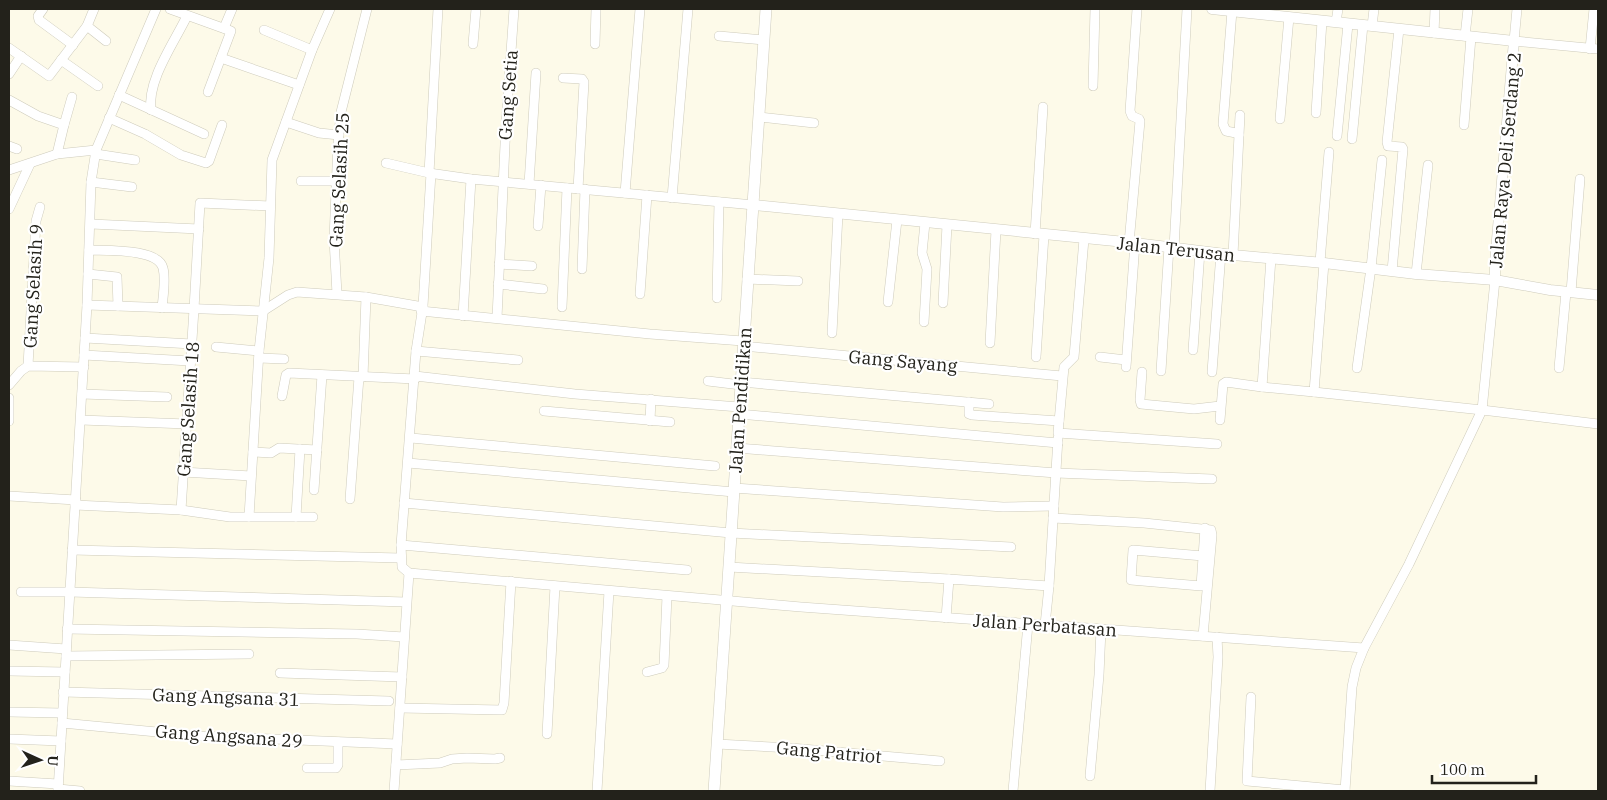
<svg xmlns="http://www.w3.org/2000/svg" width="1607" height="800" font-family="'IBM Plex Serif',serif">
<rect width="100%" height="100%" fill="#fdfae9"/>
<g fill="none" stroke-linecap="round" stroke-linejoin="round">
<defs>
<g id="minor">
<polyline points="43,9 38,16 39,20 73,45"/>
<polyline points="170,9 231,31 208,92"/>
<polyline points="1517,9 1514,41 1598,49"/>
<polyline points="1232,11 1223,124 1226,131 1236,133 1239,135"/>
<polyline points="1336,22 1338,9"/>
<polyline points="87,26 106,41"/>
<polyline points="1372,26 1374,9"/>
<polyline points="224,28 232,9"/>
<polyline points="264,30 312,50"/>
<polyline points="1434,33 1435,9"/>
<polyline points="719,36 764,40"/>
<polyline points="1465,36 1468,9"/>
<polyline points="473,44 476,9"/>
<polyline points="595,44 596,9"/>
<polyline points="9,48 49,76 87,26 94,9"/>
<polyline points="1590,49 1594,9"/>
<polyline points="221,58 299,85"/>
<polyline points="61,60 98,86"/>
<polyline points="9,74 21,56"/>
<polyline points="563,78 582,79 584,82 578,189"/>
<polyline points="1093,86 1095,9"/>
<polyline points="119,95 204,134"/>
<polyline points="9,100 38,116 64,125 57,154"/>
<path d="M151 110C147 80 174 43 187 16"/>
<polyline points="1316,113 1322,21"/>
<polyline points="759,117 814,123"/>
<polyline points="109,118 145,134 181,155 206,163 209,161 222,125"/>
<polyline points="1280,119 1289,17"/>
<polyline points="286,122 319,133 339,135"/>
<polyline points="64,125 72,97"/>
<polyline points="1464,125 1471,37"/>
<polyline points="1337,136 1348,24"/>
<polyline points="1352,139 1363,25"/>
<polyline points="9,146 17,149"/>
<polyline points="96,150 156,9"/>
<polyline points="96,154 135,160"/>
<polyline points="386,163 429,173 471,179 754,205"/>
<polyline points="9,170 57,154 96,150 91,182 87,305 58,791"/>
<polyline points="429,173 438,9"/>
<polyline points="431,173 423,306 416,351 401,545 402,567 409,573 801,607 1364,648"/>
<polyline points="301,181 337,181"/>
<polyline points="91,182 132,187"/>
<polyline points="529,184 536,73"/>
<polyline points="625,193 640,9"/>
<polyline points="672,198 688,9"/>
<polyline points="9,209 30,164"/>
<polyline points="91,224 199,229"/>
<polyline points="538,226 541,185"/>
<polyline points="1035,234 1043,107"/>
<polyline points="1084,239 1074,357 1064,367 1058,433 1217,444"/>
<polyline points="1129,243 1140,121 1139,119 1132,116 1130,111 1137,9"/>
<polyline points="1174,248 1187,9"/>
<path d="M89 250C106 251 158 248 163 268 166 280 163 296 162 308"/>
<polyline points="1233,255 1240,115"/>
<polyline points="1320,262 1329,152"/>
<polyline points="499,264 532,266"/>
<polyline points="582,269 585,189"/>
<polyline points="1392,271 1403,149 1402,147 1388,146 1387,142 1399,29"/>
<polyline points="88,274 117,277 118,306"/>
<polyline points="1416,274 1428,165"/>
<polyline points="747,279 798,281"/>
<polyline points="498,284 543,289"/>
<polyline points="1571,292 1580,179"/>
<polyline points="337,294 334,239 338,143 341,112 367,9"/>
<polyline points="640,294 647,195"/>
<polyline points="717,298 719,202"/>
<polyline points="888,302 897,220"/>
<polyline points="943,303 947,225"/>
<polyline points="87,305 263,311 288,295 297,292 366,297 423,307"/>
<polyline points="562,307 567,188"/>
<polyline points="421,311 650,334 743,341"/>
<polyline points="463,316 471,179"/>
<polyline points="497,318 506,123 514,9"/>
<polyline points="924,322 927,269 922,253 925,223"/>
<polyline points="832,333 838,214"/>
<polyline points="85,338 192,344"/>
<polyline points="990,343 996,230"/>
<polyline points="743,346 1062,376"/>
<polyline points="216,347 259,351"/>
<polyline points="1193,350 1200,251"/>
<polyline points="416,351 518,360"/>
<polyline points="84,355 190,361"/>
<polyline points="1036,357 1044,235"/>
<polyline points="1100,357 1126,360"/>
<polyline points="259,358 284,359"/>
<polyline points="28,366 36,221 40,207"/>
<polyline points="1126,367 1135,243"/>
<polyline points="1357,368 1371,268 1382,160"/>
<polyline points="1559,368 1566,292"/>
<polyline points="1161,371 1169,247"/>
<polyline points="1142,372 1140,400 1141,404 1194,409 1220,406"/>
<polyline points="1212,372 1221,253"/>
<polyline points="415,376 575,394 739,407"/>
<polyline points="363,377 366,297"/>
<polyline points="708,381 741,385"/>
<polyline points="741,382 989,404"/>
<polyline points="9,385 21,371 28,366 84,367"/>
<polyline points="1262,387 1314,392 1324,263"/>
<polyline points="1314,392 1482,410 1598,424"/>
<polyline points="82,394 167,397"/>
<polyline points="282,396 286,375 289,373 415,379"/>
<polyline points="9,398 9,421"/>
<polyline points="969,402 969,414 972,415 1059,421"/>
<polyline points="544,411 670,422"/>
<polyline points="739,414 1058,443"/>
<polyline points="81,420 187,424"/>
<polyline points="1220,420 1223,384 1226,382 1262,387 1271,258"/>
<polyline points="650,421 651,399"/>
<polyline points="411,438 715,466"/>
<polyline points="737,448 1056,473 1212,479"/>
<polyline points="253,452 271,453 279,448 317,450"/>
<polyline points="408,463 734,492"/>
<polyline points="183,472 251,476"/>
<polyline points="734,488 1003,507 1054,506"/>
<polyline points="314,490 322,375"/>
<polyline points="9,496 76,500"/>
<polyline points="350,499 359,377"/>
<polyline points="404,503 731,533 1011,547"/>
<polyline points="75,505 181,510 230,517 313,517"/>
<polyline points="181,510 194,309 200,203 270,206"/>
<polyline points="249,517 259,351 269,258 272,160 312,50 330,9"/>
<polyline points="296,517 300,449"/>
<polyline points="1053,518 1144,523 1211,530 1212,535 1203,636"/>
<polyline points="401,545 687,570"/>
<polyline points="72,550 401,558"/>
<polyline points="1203,556 1133,550 1131,580 1201,586 1205,528"/>
<polyline points="729,567 949,579"/>
<polyline points="21,592 70,592 406,602"/>
<polyline points="946,618 949,579 1049,586"/>
<polyline points="1045,625 1049,586 1058,438"/>
<polyline points="67,629 357,634 404,637"/>
<polyline points="9,645 66,649"/>
<polyline points="66,656 249,654"/>
<polyline points="9,671 65,672"/>
<polyline points="647,672 662,668 664,665 667,596"/>
<polyline points="280,673 402,677"/>
<polyline points="63,692 389,701"/>
<polyline points="1251,697 1247,781 1345,790"/>
<polyline points="400,708 502,710 504,703 511,581"/>
<polyline points="9,712 62,713"/>
<polyline points="62,723 199,736 397,744"/>
<polyline points="547,734 555,586"/>
<polyline points="9,739 61,741"/>
<polyline points="717,744 791,748 940,761"/>
<polyline points="396,765 440,763 452,759 467,758 495,759 500,758"/>
<polyline points="307,768 336,768 338,765 338,742"/>
<polyline points="1090,776 1099,675 1101,629"/>
<polyline points="9,781 58,784"/>
<polyline points="58,789 80,791"/>
<polyline points="394,791 409,573"/>
<polyline points="597,791 609,591"/>
<polyline points="1013,791 1028,624"/>
<polyline points="1210,791 1218,657 1217,637"/>
<polyline points="1345,791 1352,687 1356,668 1364,648 1409,564 1482,410 1495,280"/>
</g>
<g id="tertiary">
<polyline points="1212,9 1514,41 1495,263 1495,280"/>
<polyline points="754,205 1135,243 1233,255 1324,263 1416,274 1495,280 1550,290 1598,295"/>
</g>
<polyline id="secondary" points="714,791 766,9"/>
</defs>
<use href="#minor" stroke="#cecbbb" stroke-width="10"/>
<use href="#tertiary" stroke="#cecbbb" stroke-width="11"/>
<use href="#secondary" stroke="#cecbbb" stroke-width="12"/>
<use href="#minor" stroke="#fff" stroke-width="9"/>
<use href="#tertiary" stroke="#fff" stroke-width="10"/>
<use href="#secondary" stroke="#fff" stroke-width="11"/>
</g>
<g text-anchor="middle" dominant-baseline="central" stroke-width="4.5" stroke-linejoin="round" paint-order="stroke">
<g font-size="18" fill="#23221b" stroke="#fff">
<text transform="translate(508 95) rotate(-86)">Gang Setia</text>
<text transform="translate(1505 160) rotate(-85)">Jalan Raya Deli Serdang 2</text>
<text transform="translate(339 180) rotate(-87)">Gang Selasih 25</text>
<text transform="translate(1176 249) rotate(6)">Jalan Terusan</text>
<text transform="translate(33 286) rotate(-87)">Gang Selasih 9</text>
<text transform="translate(903 361) rotate(5)">Gang Sayang</text>
<text transform="translate(740 400) rotate(-86)">Jalan Pendidikan</text>
<text transform="translate(188 409) rotate(-86)">Gang Selasih 18</text>
<text transform="translate(1045 625) rotate(4)">Jalan Perbatasan</text>
<text transform="translate(226 697) rotate(2)">Gang Angsana 31</text>
<text transform="translate(229 736) rotate(4)">Gang Angsana 29</text>
<text transform="translate(829 752) rotate(5)">Gang Patriot</text>
</g>
</g>
<rect width="1607" height="800" fill="none" stroke="#23221b" stroke-width="20"/>
<g transform="translate(40 760) rotate(93)" stroke="#ffffff" stroke-width="4" paint-order="stroke">
<path d="M0-4L9 19L0 12L-9 19Z" fill="#23221b"/>
<text y="-8" font-size="14" font-weight="bold" text-anchor="middle" fill="#23221b">U</text>
</g>
<path d="M1432 775v8h104v-8" fill="none" stroke="#23221b" stroke-width="2.5"/>
<text x="1440" y="775" font-size="15" fill="#23221b" stroke="#ffffff" stroke-width="4" paint-order="stroke">100 m</text>
</svg>
